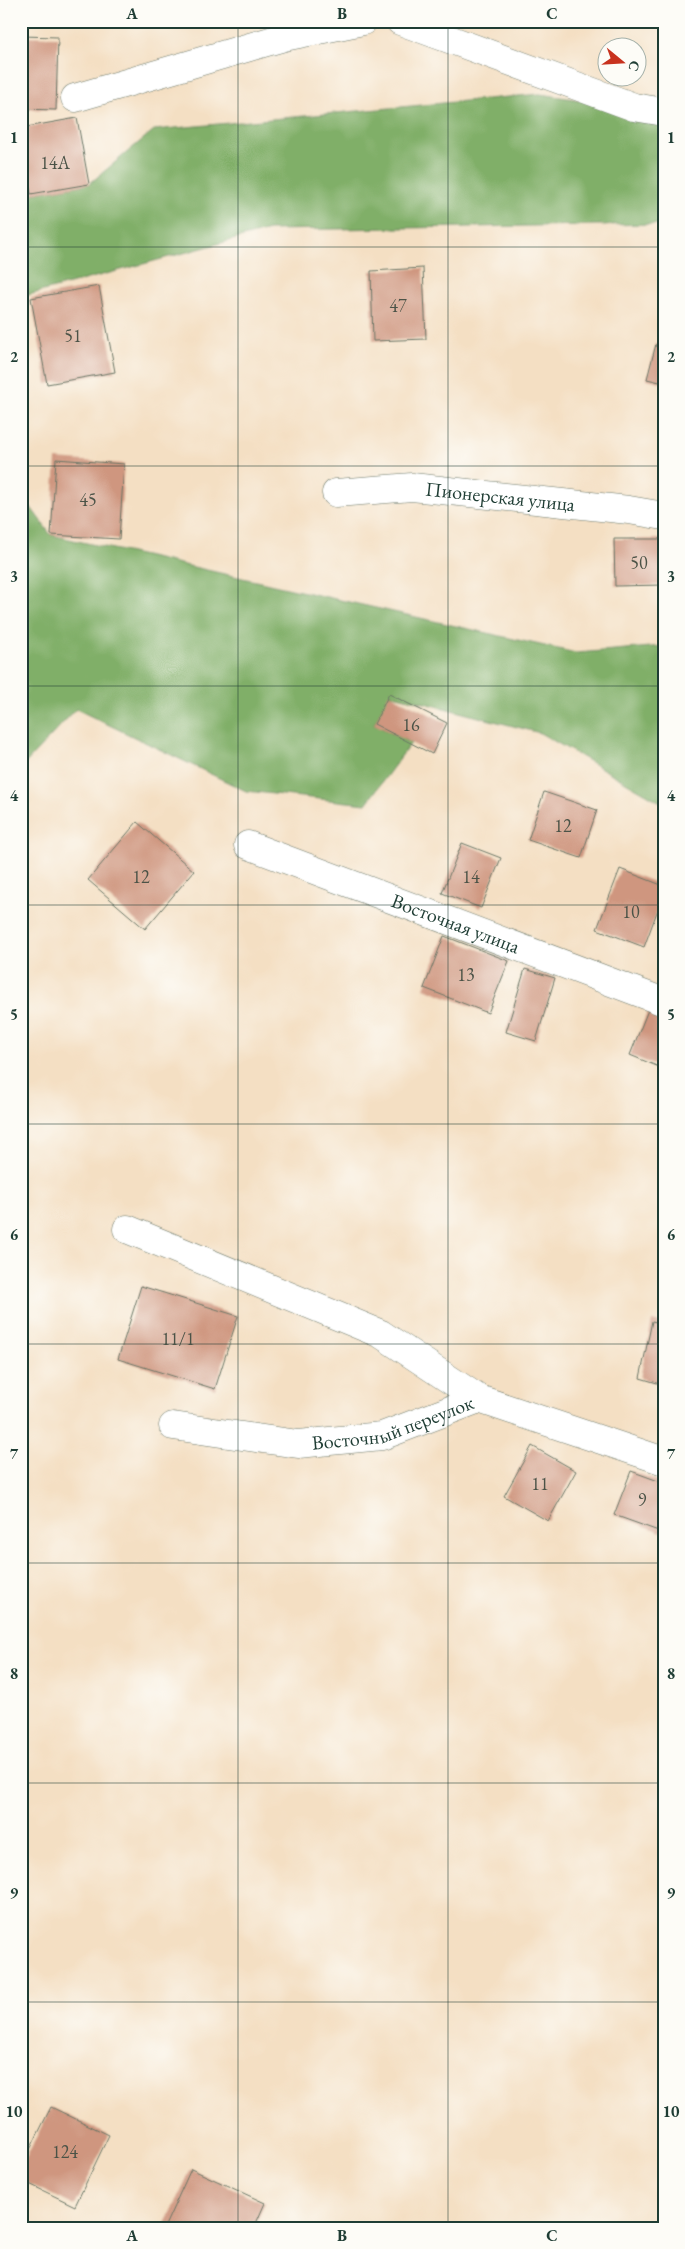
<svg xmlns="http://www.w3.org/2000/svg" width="685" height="2249" font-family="'EB Garamond',serif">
<rect width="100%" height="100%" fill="#fdfcf7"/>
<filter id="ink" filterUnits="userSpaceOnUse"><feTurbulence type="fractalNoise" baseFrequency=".02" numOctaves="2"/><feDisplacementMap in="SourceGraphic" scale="10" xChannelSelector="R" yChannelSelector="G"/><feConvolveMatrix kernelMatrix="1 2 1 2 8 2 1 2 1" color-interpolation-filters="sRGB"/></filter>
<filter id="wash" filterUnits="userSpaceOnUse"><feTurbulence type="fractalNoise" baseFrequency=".0096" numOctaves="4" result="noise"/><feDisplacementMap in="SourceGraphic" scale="20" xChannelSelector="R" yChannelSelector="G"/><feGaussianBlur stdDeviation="1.12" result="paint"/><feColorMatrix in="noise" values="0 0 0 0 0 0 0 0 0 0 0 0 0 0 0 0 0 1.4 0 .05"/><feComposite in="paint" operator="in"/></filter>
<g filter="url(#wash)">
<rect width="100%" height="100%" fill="#f4dfc3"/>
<g fill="#80af68" stroke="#50764e">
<polygon points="540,94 664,112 664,224 269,230 21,297 21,196 89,184 154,130"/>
<polygon points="21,494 51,535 576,653 664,646 664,804 540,733 390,694 374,724 411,743 366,804 246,791 76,709 21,768"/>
</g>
<g id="blocks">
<g fill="#cf967f">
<polygon points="21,36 58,37 56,110 21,109"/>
<polygon points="77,118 89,184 31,194 21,139 21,128"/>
<polygon points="423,268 426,339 373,341 371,271"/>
<polygon points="99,286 115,372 47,384 31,298"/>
<polygon points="656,344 664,346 664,383 647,379"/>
<polygon points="56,459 124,464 119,539 51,535"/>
<polygon points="614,539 664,539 664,585 615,586"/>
<polygon points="389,694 447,723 432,754 374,724"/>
<polygon points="544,792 597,810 581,858 528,840"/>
<polygon points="137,822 194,871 145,929 88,880"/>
<polygon points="462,843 501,858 481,908 442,893"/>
<polygon points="620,869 664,886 664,893 644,947 597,929"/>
<polygon points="444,936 509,961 488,1013 424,988"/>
<polygon points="525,969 555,978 536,1041 506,1032"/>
<polygon points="648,1010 664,1016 664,1069 630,1055"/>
<polygon points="141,1286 238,1316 215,1389 118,1359"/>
<polygon points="652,1321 664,1324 664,1385 640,1378"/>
<polygon points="532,1446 576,1471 548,1521 504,1496"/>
<polygon points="631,1471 664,1483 664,1533 614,1515"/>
<polygon points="51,2107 109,2135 75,2206 21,2180 21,2168"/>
<polygon points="191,2169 265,2203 254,2228 164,2228"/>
</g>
</g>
</g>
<g filter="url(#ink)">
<use href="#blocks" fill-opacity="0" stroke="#6a7666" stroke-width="1"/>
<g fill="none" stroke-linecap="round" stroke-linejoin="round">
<defs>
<g id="street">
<polyline points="400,21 634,107 664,112"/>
<polyline points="75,98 284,37 363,21"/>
<path id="s1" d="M336 493 412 487 629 510 664 516"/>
<path id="s2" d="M248 845 664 1002"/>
<polyline points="127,1229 381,1334 479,1399"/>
<path id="s3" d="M173 1426 298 1444 382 1436 479 1399 664 1461"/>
</g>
</defs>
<use href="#street" stroke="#6a7666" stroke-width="29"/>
<use href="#street" stroke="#fff" stroke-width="28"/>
</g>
</g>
<path fill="none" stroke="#1f3d34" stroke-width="1" stroke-opacity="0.55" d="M238 21V2228M448 21V2228M21 247H664M21 466H664M21 686H664M21 905H664M21 1124H664M21 1344H664M21 1563H664M21 1783H664M21 2002H664"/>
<g text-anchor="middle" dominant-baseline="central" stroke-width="4" stroke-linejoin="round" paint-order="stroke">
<g font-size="18" fill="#4b5347">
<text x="55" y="162">14А</text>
<text x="398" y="305">47</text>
<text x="73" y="335">51</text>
<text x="88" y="499">45</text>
<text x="639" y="562">50</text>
<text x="411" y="724">16</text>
<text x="563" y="825">12</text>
<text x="141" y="876">12</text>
<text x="471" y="876">14</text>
<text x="631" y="911">10</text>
<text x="466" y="974">13</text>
<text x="178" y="1338">11/1</text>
<text x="540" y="1483">11</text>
<text x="642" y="1499">9</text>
<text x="65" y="2151">124</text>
</g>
<g font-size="20" fill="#1f3d34" stroke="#fdfcf7">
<text stroke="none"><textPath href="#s1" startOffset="165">Пионерская улица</textPath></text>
<text stroke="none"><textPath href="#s2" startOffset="222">Восточная улица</textPath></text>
<text stroke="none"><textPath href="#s3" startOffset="224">Восточный переулок</textPath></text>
</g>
</g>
<rect width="685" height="2249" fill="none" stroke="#fdfcf7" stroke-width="55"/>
<g transform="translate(622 62) rotate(108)"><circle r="24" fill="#fdfcf7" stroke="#a4b0a9"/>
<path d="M0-4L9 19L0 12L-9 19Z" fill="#c8321e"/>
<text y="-8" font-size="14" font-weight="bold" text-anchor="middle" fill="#1f3d34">С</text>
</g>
<rect x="28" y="28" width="630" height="2194" fill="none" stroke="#1f3d34" stroke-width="2"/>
<g font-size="16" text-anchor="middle" font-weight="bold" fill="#1f3d34">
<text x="132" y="19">A</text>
<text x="342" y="19">B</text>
<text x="552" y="19">C</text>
<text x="14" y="143">1</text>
<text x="671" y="143">1</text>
<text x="14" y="362">2</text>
<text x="671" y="362">2</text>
<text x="14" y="582">3</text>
<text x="671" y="582">3</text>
<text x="14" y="801">4</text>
<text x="671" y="801">4</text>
<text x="14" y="1020">5</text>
<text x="671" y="1020">5</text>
<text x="14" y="1240">6</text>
<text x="671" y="1240">6</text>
<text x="14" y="1459">7</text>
<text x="671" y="1459">7</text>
<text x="14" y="1679">8</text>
<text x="671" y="1679">8</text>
<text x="14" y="1898">9</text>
<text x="671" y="1898">9</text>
<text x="14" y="2117">10</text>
<text x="671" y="2117">10</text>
<text x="132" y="2241">A</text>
<text x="342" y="2241">B</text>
<text x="552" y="2241">C</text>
</g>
</svg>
